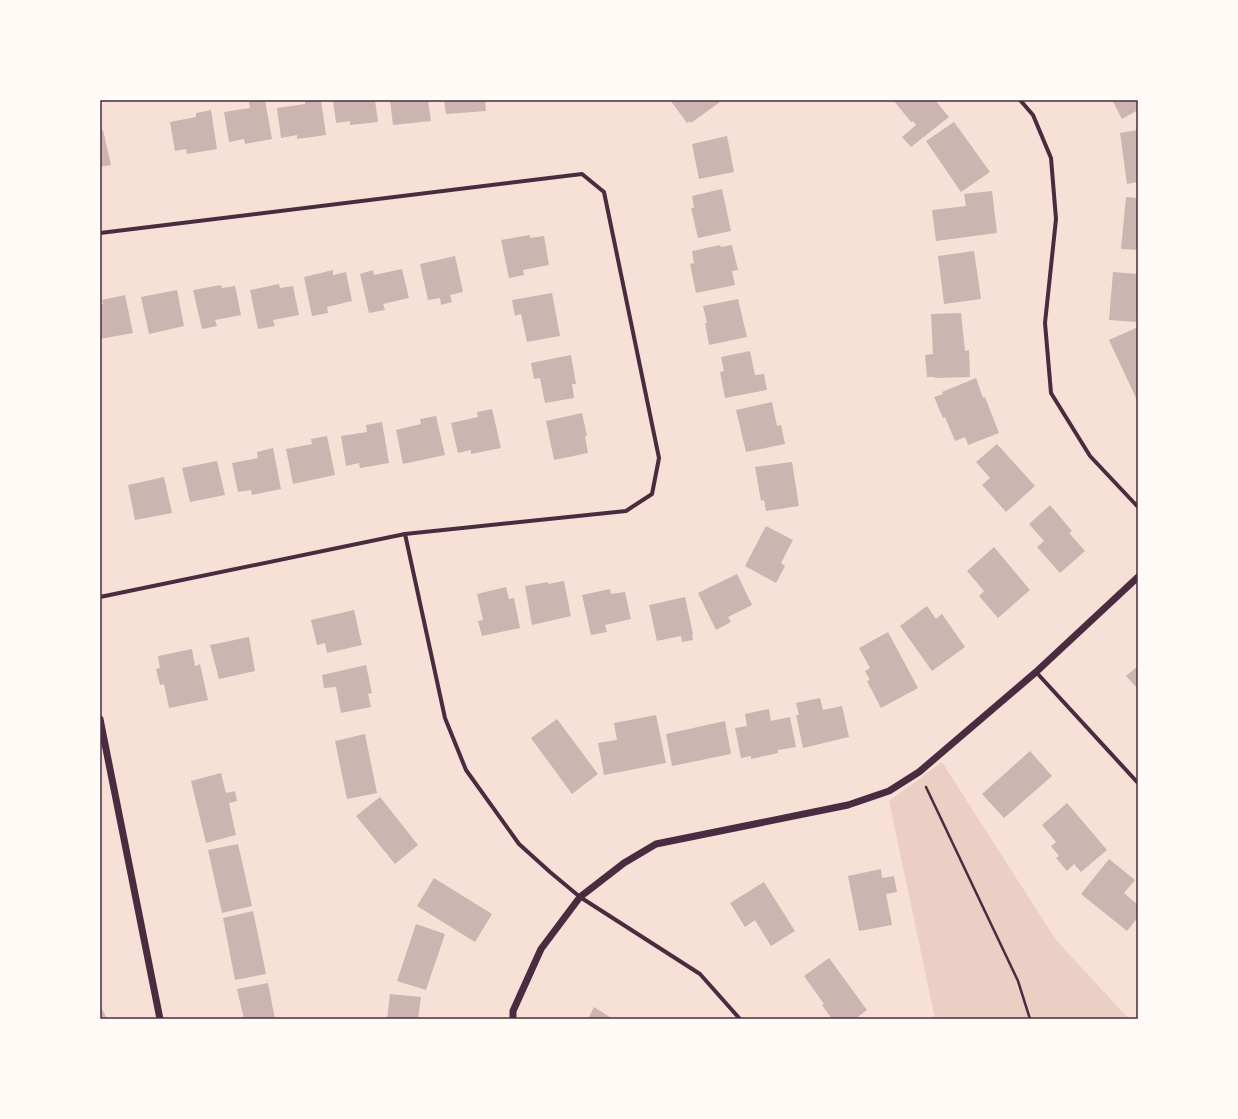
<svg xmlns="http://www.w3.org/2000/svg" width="1238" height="1119" font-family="Commissioner,sans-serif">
<rect width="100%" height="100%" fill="#f7e1d7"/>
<polygon fill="#ebcfc5" points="942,762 1056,940 1129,1019 935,1019 889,801"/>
<g fill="#ccb4b1">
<polygon points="265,100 272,139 245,144 244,139 229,142 224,112 250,108 249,102"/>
<polygon points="305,100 321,100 326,135 297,139 297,135 281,138 277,108 305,104"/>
<polygon points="333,100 375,100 378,122 350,125 350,121 336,123"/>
<polygon points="390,100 428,100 431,121 393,125"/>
<polygon points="444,100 485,100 486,111 446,114"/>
<polygon points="670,100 718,100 720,102 691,123 690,121 687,123"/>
<polygon points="895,100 935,100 949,117 911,147 902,137 916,125 913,121 911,122 894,101"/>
<polygon points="1112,100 1138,100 1138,110 1122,119"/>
<polygon points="211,110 217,149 187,154 186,149 175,151 170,122 196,117 196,113"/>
<polygon points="954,122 990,172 961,192 926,141"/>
<polygon points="100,130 103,130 111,165 100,167"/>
<polygon points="1138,130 1138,182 1127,184 1120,133"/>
<polygon points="727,136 734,172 699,179 692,144"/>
<polygon points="722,189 731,231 698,238 691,208 694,208 692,196"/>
<polygon points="992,191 997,233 936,241 932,210 966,206 964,194"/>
<polygon points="1126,197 1138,198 1138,250 1121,249"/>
<polygon points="530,235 530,238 544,236 549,265 523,270 524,275 509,278 501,240"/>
<polygon points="720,245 721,247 732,245 738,270 732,271 735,285 696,293 690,264 694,263 692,251"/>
<polygon points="974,251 981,299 944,304 938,256"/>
<polygon points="455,256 463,292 450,295 452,302 441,305 440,298 428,300 420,264"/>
<polygon points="402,269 409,298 383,304 385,310 369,313 360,274 373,270 374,275"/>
<polygon points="333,270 333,275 346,272 352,301 327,307 328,313 312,316 304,277"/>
<polygon points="1113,272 1138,274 1138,306 1136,322 1109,320"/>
<polygon points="279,284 280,288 293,286 299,315 273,320 275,326 258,329 250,290"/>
<polygon points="221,285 222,288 235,286 241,315 215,320 217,326 202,329 193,290"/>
<polygon points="177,290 184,326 149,334 141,297"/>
<polygon points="552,293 560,336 527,342 521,314 515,316 512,300"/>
<polygon points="125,295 133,333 100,339 100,304 103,304 102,300"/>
<polygon points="738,299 747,337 709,345 705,323 707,323 703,306"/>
<polygon points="961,313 965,351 969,350 970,377 935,378 935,377 927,377 925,355 933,354 931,314"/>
<polygon points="1138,327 1138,398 1136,398 1109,340"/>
<polygon points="750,351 755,375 764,374 767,390 725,398 720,372 724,371 721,357"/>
<polygon points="571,355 576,384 572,384 574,398 545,403 540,378 534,379 531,363"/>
<polygon points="976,378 983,398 985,397 999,433 968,445 965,437 955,441 945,417 943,418 934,397 943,394 942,392"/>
<polygon points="772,402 777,426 781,425 785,444 746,452 736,410"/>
<polygon points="492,409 501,448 471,454 471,450 458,453 451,423 478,417 477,412"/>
<polygon points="582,413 587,436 585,436 588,453 554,460 546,421"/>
<polygon points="436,416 445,455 403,464 396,430 421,424 420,419"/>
<polygon points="382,422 389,463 360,468 359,463 346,466 341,436 367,432 366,425"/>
<polygon points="327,436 335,475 293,484 286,449 312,444 311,439"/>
<polygon points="997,444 1035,486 1006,512 982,485 990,478 976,462"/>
<polygon points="273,448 281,489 252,495 251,490 238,492 232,463 258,458 257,452"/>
<polygon points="217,461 225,495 190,502 182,468"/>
<polygon points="792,462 799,506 766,511 764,500 761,501 755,467"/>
<polygon points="164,477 172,513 135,520 128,485"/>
<polygon points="1050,505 1072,531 1069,533 1085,551 1060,573 1037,547 1044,541 1029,524"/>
<polygon points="766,526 793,540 781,563 785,566 776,583 745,566"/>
<polygon points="994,547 1030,590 998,618 979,596 984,591 967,571"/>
<polygon points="737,574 752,605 728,617 731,622 716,630 698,593"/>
<polygon points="564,581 571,616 532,625 525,586 548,582 548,584"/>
<polygon points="506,587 509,599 514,598 520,628 482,636 478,621 483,620 477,594"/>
<polygon points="610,589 611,594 625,592 631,619 605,625 607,632 591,635 582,595"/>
<polygon points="685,597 693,634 692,634 693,640 682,642 681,636 657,641 649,605"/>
<polygon points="927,606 936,619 942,614 965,647 932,671 900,626"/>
<polygon points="354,610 362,645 327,653 325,643 317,645 311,620"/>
<polygon points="888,632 918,688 881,708 867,681 870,680 865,671 870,668 859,648"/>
<polygon points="249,637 255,671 219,679 210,645"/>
<polygon points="192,649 195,666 200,664 208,700 169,708 164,684 160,685 156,669 160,668 158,656"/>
<polygon points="366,665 372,693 368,694 371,707 341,713 336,687 324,688 322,675"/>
<polygon points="1138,666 1138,689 1126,676"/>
<polygon points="820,698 823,710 842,706 849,737 803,748 796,715 799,715 796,703"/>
<polygon points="769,709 771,721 790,717 796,747 778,750 778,753 751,759 751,756 741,758 735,728 747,726 745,714"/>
<polygon points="656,715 666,763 604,775 598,743 617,740 614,723"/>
<polygon points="557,719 598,774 572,794 531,738"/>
<polygon points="725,721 731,754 672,766 666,734"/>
<polygon points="365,734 377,793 347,799 335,741"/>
<polygon points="1030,751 1052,776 1004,818 982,794"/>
<polygon points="221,773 226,793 235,791 237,801 229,803 236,835 206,843 191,781"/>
<polygon points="380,797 418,845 395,864 356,816"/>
<polygon points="1067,803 1107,850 1081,872 1074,864 1067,871 1056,858 1059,856 1051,846 1056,842 1042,825"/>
<polygon points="238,844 252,906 222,913 208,850"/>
<polygon points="1109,859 1135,880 1124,893 1138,905 1138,917 1127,931 1081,894"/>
<polygon points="881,869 882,878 894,876 897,892 886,894 892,925 859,931 848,876"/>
<polygon points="434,878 492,914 475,942 417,906"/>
<polygon points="764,882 795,931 771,946 755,920 745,927 730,903"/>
<polygon points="253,911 266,974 235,980 223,918"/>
<polygon points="416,924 445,934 426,990 397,981"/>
<polygon points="829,958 867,1010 855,1019 832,1019 822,1005 824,1004 804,976"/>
<polygon points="268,983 275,1019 244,1019 237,989"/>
<polygon points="390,994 421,997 418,1019 387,1019"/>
<polygon points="594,1007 613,1019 588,1019"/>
<polygon points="102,1009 107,1019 100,1019 100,1010"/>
</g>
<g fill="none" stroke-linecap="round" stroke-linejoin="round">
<polyline stroke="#4a2c40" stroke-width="2.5" points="926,787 1018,981 1030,1019"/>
<g stroke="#4a2c40" stroke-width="4">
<polyline points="1020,100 1033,115 1051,158 1056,219 1045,323 1051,393 1090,456 1138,507"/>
<polyline points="100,233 582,174 604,192 659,458 652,494 626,511 405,534 100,597"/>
<polyline points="405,534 445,718 466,770 519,844 550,872 580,897 700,974 740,1019"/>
<polyline points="1036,672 1138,783"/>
</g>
<g stroke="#4a2c40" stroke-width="7">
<polyline points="100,719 160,1019"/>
<polyline points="513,1019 513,1011 541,949 580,897 624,863 656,844 848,805 889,791 919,772 1036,672 1138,577"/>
</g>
</g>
<rect width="1238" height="1119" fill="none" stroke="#fffaf5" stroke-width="202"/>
<rect x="101" y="101" width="1036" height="917" fill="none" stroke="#4a2c40" stroke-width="1.5"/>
</svg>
